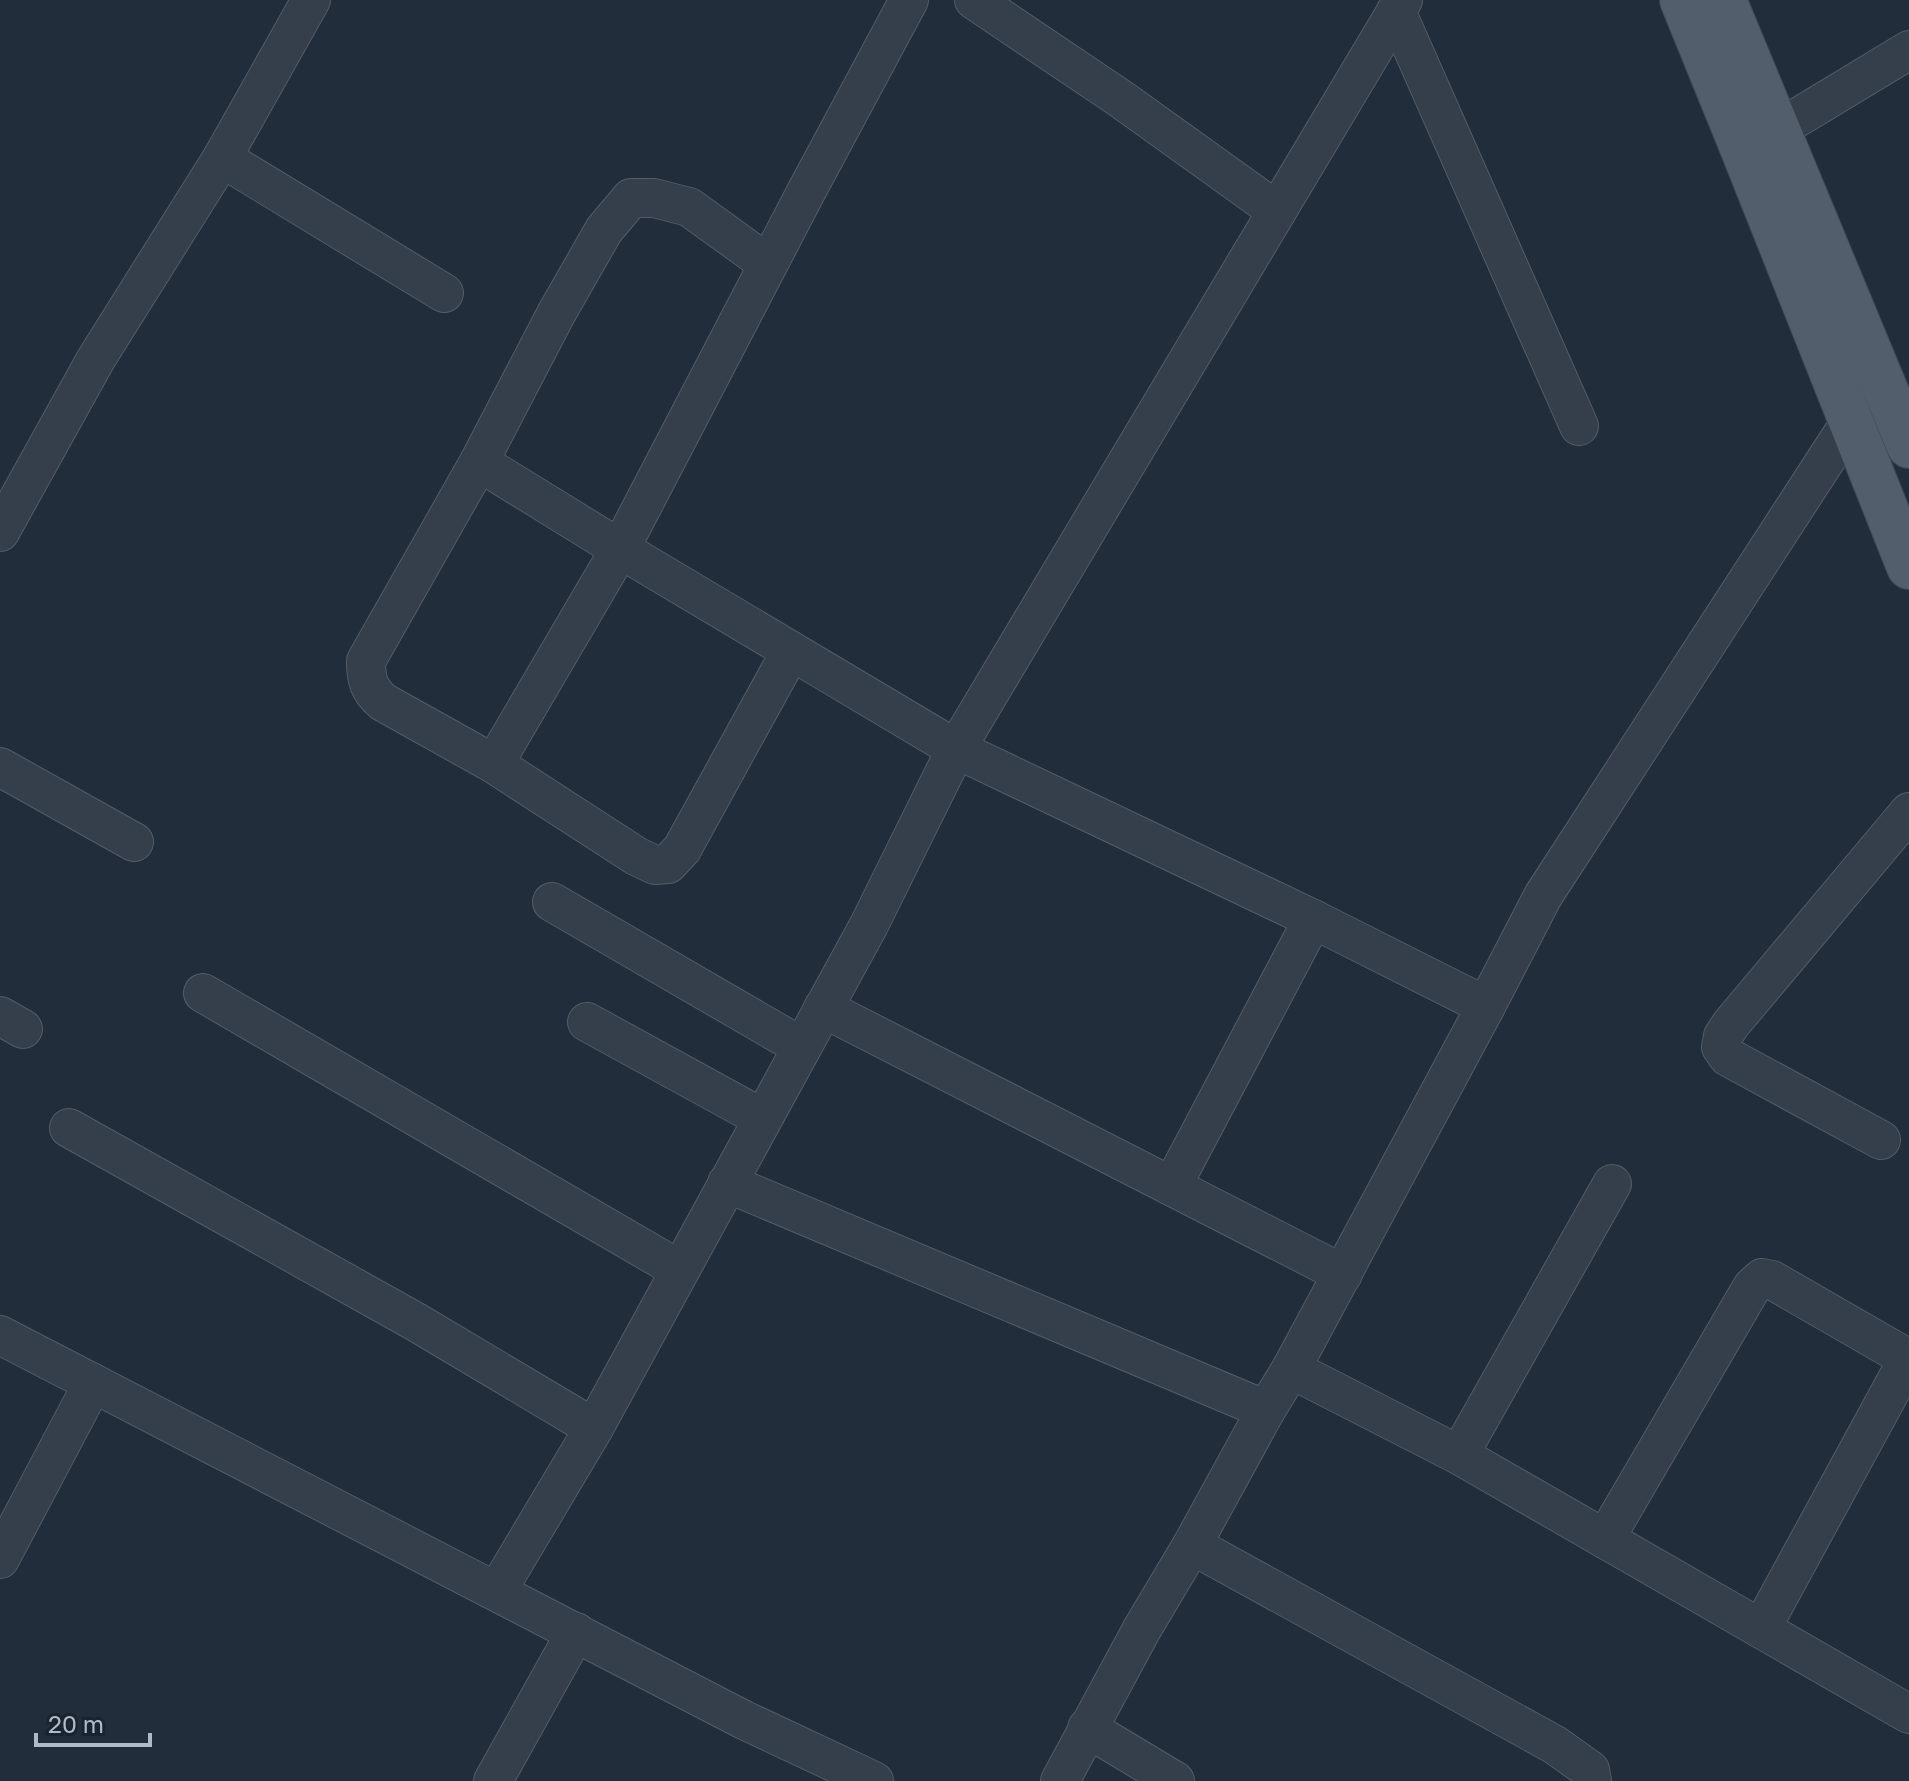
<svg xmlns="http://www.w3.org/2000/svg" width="1909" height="1781" font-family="'Golos Text',sans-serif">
<rect width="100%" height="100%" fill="#212d3b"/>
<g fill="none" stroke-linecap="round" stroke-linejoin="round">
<defs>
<g id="street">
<polyline points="974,0 1121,99 1277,211"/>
<polyline points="1396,11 1579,426"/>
<polyline points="1754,144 1909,50"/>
<polyline points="222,158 444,293"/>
<path d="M768 264 689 207 654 198H631L604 230 556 314 479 462 366 661C366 680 369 690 383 702L494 764 636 856 655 865 668 864 682 849 791 651"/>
<polyline points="479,462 620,549 956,749 1313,919 1486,1006"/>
<polyline points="0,532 96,359 222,158 311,0"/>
<polyline points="494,764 620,549 806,192 909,0"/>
<polyline points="0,767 134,842"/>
<polyline points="552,902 802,1047"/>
<polyline points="203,993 680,1270"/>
<polyline points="823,1008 1343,1274"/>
<polyline points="0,1016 23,1029"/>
<polyline points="587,1022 762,1118"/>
<polyline points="69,1128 416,1322 594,1428"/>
<polyline points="1881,1140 1728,1057 1721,1047 1723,1036 1731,1024 1909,812"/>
<polyline points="727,1183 1266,1410"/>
<polyline points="1172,1186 1313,919"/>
<polyline points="0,1335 744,1720 874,1781"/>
<polyline points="1291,1369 1459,1455 1909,1714"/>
<polyline points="1459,1455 1612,1184"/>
<polyline points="1605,1539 1752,1287 1762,1278 1772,1280 1909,1359"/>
<polyline points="1192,1545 1555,1745 1590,1770 1592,1781"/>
<polyline points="0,1559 93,1383"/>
<polyline points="497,1591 594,1428 869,925 956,749 1403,0"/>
<polyline points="1761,1629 1908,1359"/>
<polyline points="1087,1728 1175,1781"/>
<polyline points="493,1781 576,1632"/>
<polyline points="1060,1781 1142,1629 1192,1545 1266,1410 1291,1369 1486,1006 1543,896 1851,421 1871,411"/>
</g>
<g id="primary">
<polyline points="1682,0 1743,150 1909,567"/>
<polyline points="1724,0 1909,446"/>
</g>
</defs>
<use href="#street" stroke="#535d69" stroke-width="40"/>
<use href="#primary" stroke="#3e4854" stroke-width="46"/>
<use href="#street" stroke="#353f4b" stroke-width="38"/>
<use href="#primary" stroke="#525e6b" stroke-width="44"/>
</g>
<path d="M36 1733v12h114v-12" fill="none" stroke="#b0bac7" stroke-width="4"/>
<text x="48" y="1733" font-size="24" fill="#b0bac7" stroke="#1a2430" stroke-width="6" paint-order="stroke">20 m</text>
</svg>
